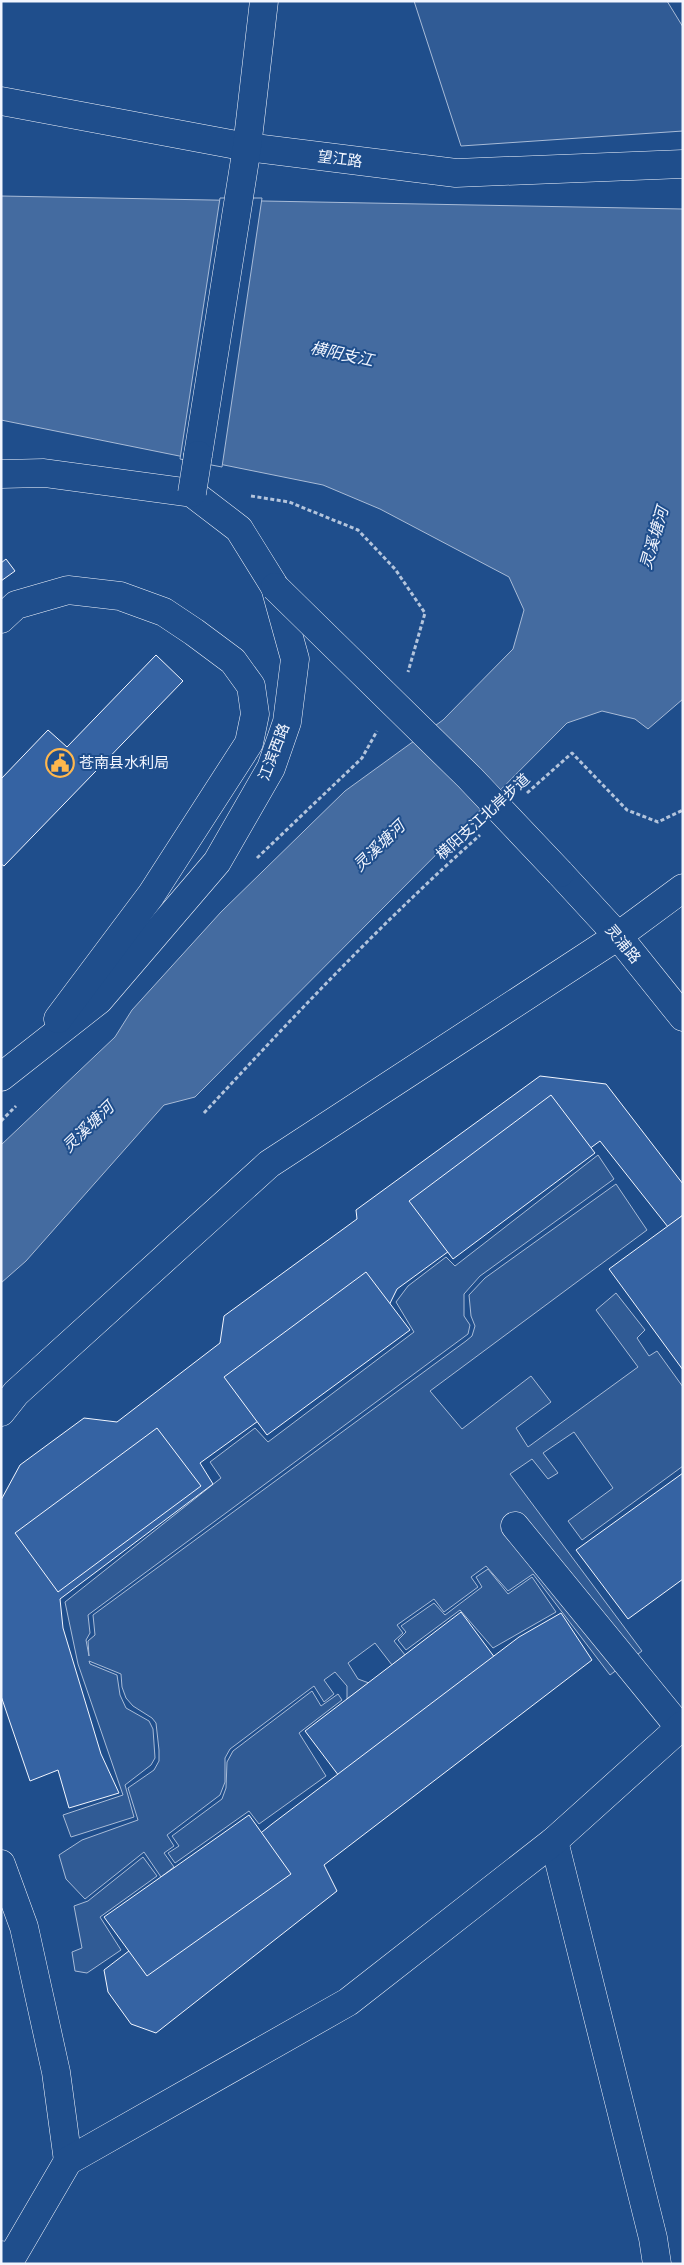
<svg xmlns="http://www.w3.org/2000/svg" width="684" height="2265" font-family="Rubik,'Noto Sans SC',sans-serif">
<rect width="100%" height="100%" fill="#1f4e8c"/>
<g fill="#305b95" stroke="#a8bbd7">
<polygon points="414,1 667,1 683,27 683,131 461,146"/>
<polygon points="598,1155 614,1179 480,1276 464,1294 464,1316 470,1325 468,1334 88,1615 90,1633 86,1640 89,1656 88,1641 95,1635 93,1615 466,1341 472,1336 475,1326 471,1316 469,1295 485,1278 616,1184 647,1230 430,1391 462,1429 531,1376 551,1402 516,1428 528,1447 638,1367 596,1310 616,1293 645,1330 637,1338 649,1356 657,1351 683,1387 683,1466 582,1540 568,1521 613,1488 574,1432 543,1453 558,1473 548,1479 532,1459 510,1474 642,1651 610,1675 533,1574 508,1591 486,1566 471,1577 478,1587 444,1612 434,1599 397,1625 403,1633 394,1641 405,1655 392,1665 375,1643 348,1663 358,1679 369,1683 347,1699 347,1686 335,1672 324,1680 334,1694 324,1702 314,1686 230,1749 225,1758 225,1782 220,1795 167,1835 174,1846 164,1853 174,1867 161,1877 144,1852 85,1899 66,1879 59,1855 82,1840 138,1820 128,1788 154,1770 159,1761 159,1750 156,1723 152,1718 133,1706 126,1698 122,1687 121,1674 89,1661 90,1664 117,1675 120,1695 126,1708 149,1721 153,1729 155,1758 151,1765 125,1785 134,1817 71,1837 63,1815 123,1795 78,1664 65,1602 221,1478 210,1462 255,1428 268,1442 414,1332 396,1302 408,1286 446,1257 455,1266"/>
<polygon points="488,1569 508,1594 532,1577 556,1612 493,1648 460,1610 406,1650 398,1640 406,1632 401,1626 434,1603 445,1615 482,1587 476,1577"/>
<polygon points="312,1691 321,1706 338,1694 342,1700 299,1733 326,1776 259,1824 249,1811 175,1863 168,1853 179,1846 172,1836 222,1799 226,1788 227,1762 233,1751"/>
<polygon points="143,1857 157,1876 100,1917 121,1950 87,1973 75,1971 72,1952 82,1948 74,1906 88,1901"/>
</g>
<polygon fill="#446ba0" stroke="#a8bbd7" points="1,196 683,209 683,699 648,729 635,719 602,711 567,723 195,1097 164,1105 26,1261 1,1283 1,1145 115,1037 132,1010 221,912 345,791 443,720 513,649 524,610 509,577 380,509 323,485 1,420"/>
<polygon fill="#1f4e8c" stroke="#a8bbd7" points="220,198 262,198 222,467 180,459"/>
<g fill="#3563a3" stroke="#f2f6ff">
<polygon points="6,559 15,571 1,581 1,563"/>
<polygon points="156,655 183,681 4,866 1,864 1,779 48,730 67,747"/>
<polygon points="540,1076 606,1084 683,1184 683,1215 668,1227 600,1141 397,1289 373,1338 200,1463 213,1484 60,1599 63,1628 101,1754 119,1793 69,1808 58,1770 30,1781 1,1696 1,1500 20,1465 84,1418 117,1422 220,1343 224,1316 357,1219 356,1210"/>
<polygon points="551,1095 595,1153 453,1259 409,1201"/>
<polygon points="683,1215 683,1370 609,1269"/>
<polygon points="366,1272 410,1330 267,1435 224,1377"/>
<polygon points="157,1428 201,1486 58,1592 15,1533"/>
<polygon points="683,1473 683,1579 628,1619 576,1550"/>
<polygon points="461,1612 498,1662 342,1780 305,1731"/>
<polygon points="561,1613 592,1660 324,1865 337,1891 156,2033 131,2024 108,1992 104,1970 138,1944 131,1937 272,1824 519,1637"/>
<polygon points="249,1815 291,1874 147,1976 104,1917"/>
</g>
<g fill="none" stroke-linecap="round" stroke-linejoin="round">
<defs>
<g id="minor">
<polyline points="1,101 247,147 456,173 683,164"/>
<polyline points="198,455 247,147 264,1"/>
<polyline points="1,474 44,473 192,493 239,529 275,587 295,659 287,722 271,768 217,862 99,1000 1,1077"/>
<polyline points="1,619 16,605 68,590 120,596 164,612 194,632 233,661 251,686 255,714 249,743 151,895 58,1019"/>
<polyline points="560,873 618,936 683,1017"/>
<polyline points="1,1412 16,1393 269,1164 618,936 683,888"/>
<polyline points="515,1526 680,1728"/>
<polyline points="554,1841 653,2238 657,2264"/>
<polyline points="1,1864 24,1927 56,2072 68,2161"/>
<polyline points="1,2255 12,2257 68,2161 348,2002 554,1841 683,1725"/>
</g>
</defs>
<use href="#minor" stroke="#f2f6ff" stroke-width="29"/>
<g stroke="#b3c4dc" stroke-width="3" stroke-dasharray="4 2.5" stroke-linecap="butt">
<polyline points="251,496 289,502 358,530 395,569 425,613 408,672"/>
<polyline points="527,793 572,753 627,810 658,822 683,810"/>
<polyline points="257,858 362,758 377,731"/>
<path d="M204 1113C293 1017 382 922 480 835"/>
<polyline points="1,1121 16,1106"/>
</g>
<use href="#minor" stroke="#1f4e8c" stroke-width="28"/>
<defs>
<g id="minor-bridge">
<polyline points="192,493 198,455"/>
<polyline points="275,587 470,778 560,873"/>
</g>
</defs>
<use href="#minor-bridge" stroke="#f2f6ff" stroke-width="29" stroke-linecap="butt"/>
<use href="#minor-bridge" stroke="#1f4e8c" stroke-width="28"/>
</g>
<defs>
<symbol id="civic-ring" viewBox="-11 -11 22 22"><circle r="9.5" fill="#1f4e8c" stroke="#ffb74d" stroke-width="1.5"/><path d="M-.6-6.5H3V-4.5H.6V-3L4-1V1h2V6H-6V1h2V-1L-.6-3ZM-1.2 2.5V6h2.4V2.5Z" fill="#ffb74d"/></symbol>
</defs>
<g fill-rule="evenodd">
<use href="#civic-ring" x="44" y="747" width="32" height="32"/>
</g>
<g text-anchor="middle" dominant-baseline="central" stroke-width="4" stroke-linejoin="round" paint-order="stroke">
<g font-size="15" fill="#f2f6ff" stroke="#1f4e8c">
<text transform="translate(340 159) rotate(7)">望江路</text>
<text transform="translate(274 752) rotate(-69)">江滨西路</text>
<text transform="translate(483 817) rotate(-42)">横阳支江北岸步道</text>
<text transform="translate(623 944) rotate(50)">灵浦路</text>
</g>
<g font-size="15" fill="#f2f6ff" stroke="#1f4e8c" text-anchor="start">
<text x="79" y="763">苍南县水利局</text>
</g>
<g font-size="16" font-style="italic" fill="#f2f6ff" stroke="#1f4e8c">
<text transform="translate(342 354) rotate(12)">横阳支江</text>
<text transform="translate(654 538) rotate(-74)">灵溪塘河</text>
<text transform="translate(379 846) rotate(-44)">灵溪塘河</text>
<text transform="translate(88 1127) rotate(-44)">灵溪塘河</text>
</g>
</g>
<rect width="684" height="2265" fill="none" stroke="#f2f6ff" stroke-width="5"/>
</svg>
